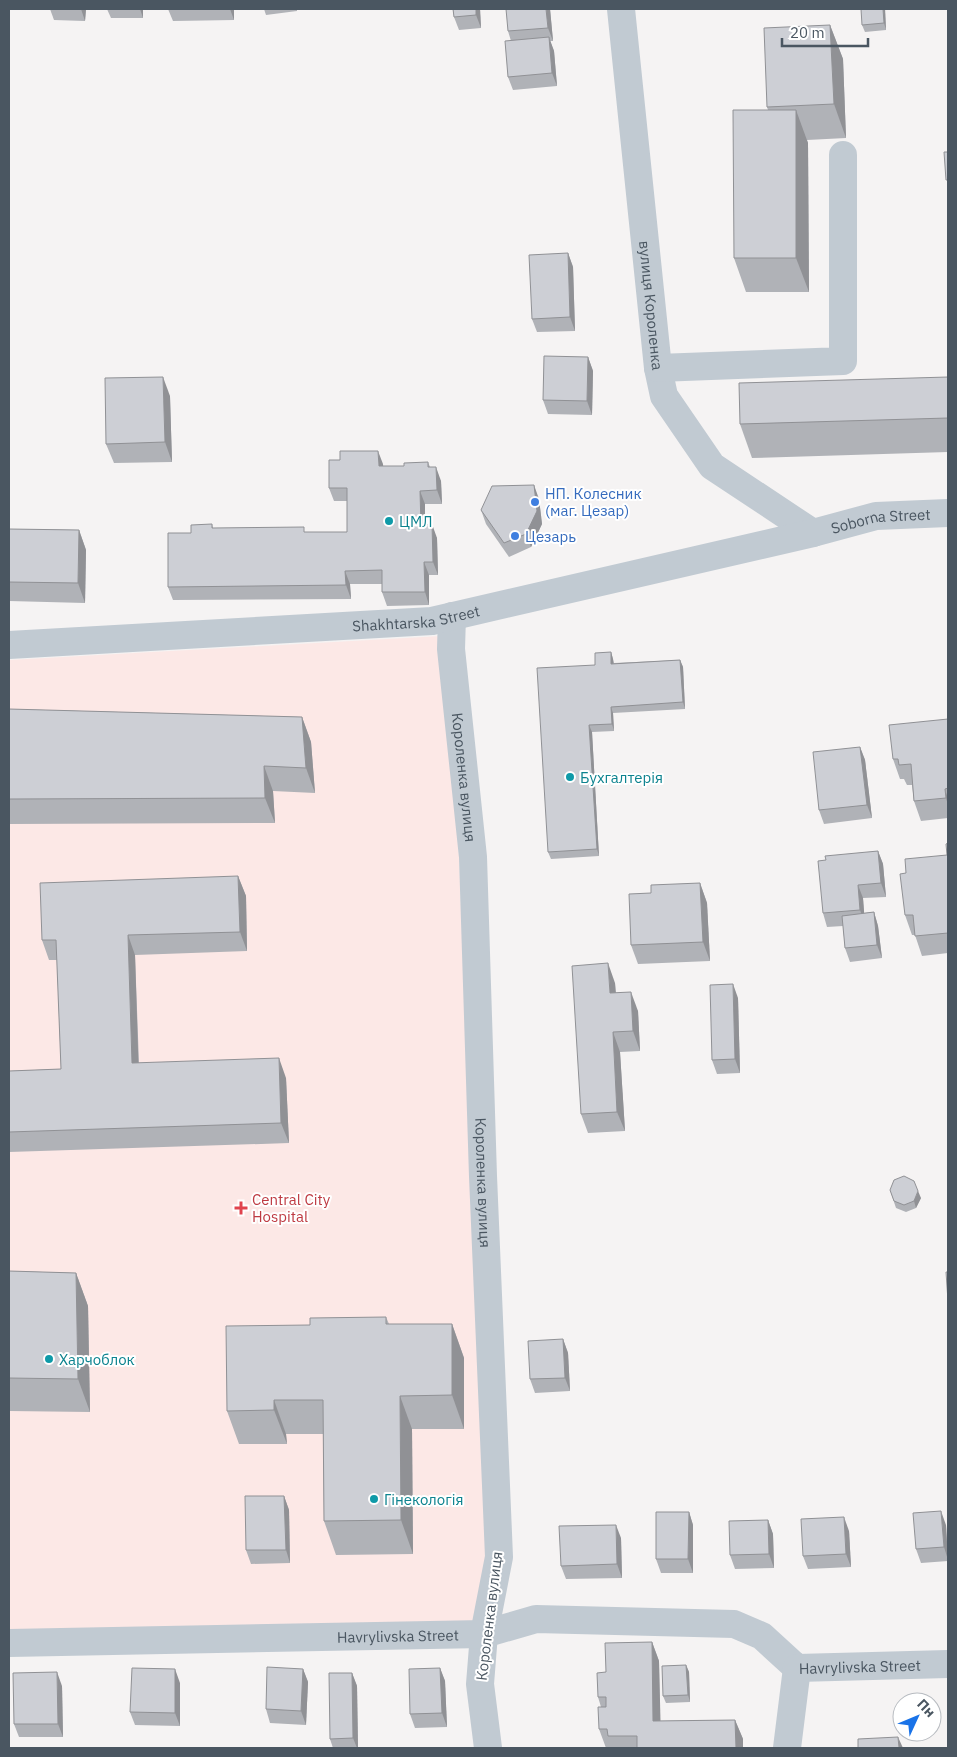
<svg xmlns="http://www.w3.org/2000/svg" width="957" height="1757" font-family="'IBM Plex Sans',sans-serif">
<rect width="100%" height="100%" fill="#f5f3f3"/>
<polygon fill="#fce8e6" points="441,636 459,856 486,1559 473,1625 9,1631 9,660"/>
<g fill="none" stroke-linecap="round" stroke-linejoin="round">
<g stroke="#c1cad2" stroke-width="28">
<path id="s1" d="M621 9 658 368 664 396 712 466 813 533"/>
<polyline points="658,368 843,361 843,155"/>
<path id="s2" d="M452 616 451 649 473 857 483 1176 499 1557 484 1634 480 1684 488 1748"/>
<path id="s3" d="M9 645 432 621 813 533 876 516 948 513"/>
<path id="s4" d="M9 1643 484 1634 536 1619 734 1624 762 1636 797 1668 948 1664"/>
<polyline points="787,1748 797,1668"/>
</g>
</g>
<g fill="#b0b2b7">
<polygon points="50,9 86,9 85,21 54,20"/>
<polygon points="107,9 143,9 143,18 111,18"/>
<polygon points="168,9 234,9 234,20 173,21"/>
<polygon points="264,9 297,9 297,11 266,15"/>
<polygon points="453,9 480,9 481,28 459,30 454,17"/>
<polygon points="550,9 553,41 550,41 554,51 557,86 513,90 508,77 511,41 508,31"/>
<polygon points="885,9 886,30 865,32 862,25"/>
<polygon points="830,25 843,59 846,138 807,140 808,143 809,292 746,292 734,258 768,110 767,107"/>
<polygon points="568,253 573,267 575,331 537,332 532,319"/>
<polygon points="588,357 593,371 592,415 548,414 543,400"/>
<polygon points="948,377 948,452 752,458 740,424"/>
<polygon points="170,396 172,462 114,463 106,444"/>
<polygon points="428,462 430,467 441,481 442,504 425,504 425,525 437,538 438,575 429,575 429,605 387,606 382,592 382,584 350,584 351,599 173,600 168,587 191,533 212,524 213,528 305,532 347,532 347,501 334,501 329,488 383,464 383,466 404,466"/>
<polygon points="539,499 542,524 531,547 509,557 486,524 481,510"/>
<polygon points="9,529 79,530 86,550 85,603 9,601"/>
<polygon points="611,652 613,659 614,663 680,660 683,667 685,709 613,713 614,731 592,732 599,856 551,859 548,852 595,665"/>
<polygon points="9,709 302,717 311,742 315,793 273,791 275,823 9,824"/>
<polygon points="948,719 948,818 921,821 914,801 912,785 907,785 904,779 900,779 893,759"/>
<polygon points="860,747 865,760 872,818 824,824 819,810"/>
<polygon points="948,843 948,953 922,956 915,935 912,935 905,915 906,873 947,855"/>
<polygon points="878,851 883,864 886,897 863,898 864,913 874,912 878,926 882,958 850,962 845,948 843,926 827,927 823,913 826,860"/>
<polygon points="238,876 246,896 247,951 135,955 139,1063 286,1078 289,1143 9,1152 9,1071 61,1069 57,960 49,960 42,940"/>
<polygon points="700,883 707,903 710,961 638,964 631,945 651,893"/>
<polygon points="615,983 616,993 638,1011 640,1051 620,1052 625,1131 588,1133 581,1114"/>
<polygon points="738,998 740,1073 717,1074 712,1060"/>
<polygon points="890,1190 921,1198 916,1208 906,1212 896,1208"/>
<polygon points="9,1271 76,1273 88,1306 90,1412 9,1411"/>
<polygon points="386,1317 389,1324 452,1324 464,1358 464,1429 412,1429 413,1554 336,1555 324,1521 323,1434 286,1434 287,1444 239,1444 227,1411 310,1325"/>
<polygon points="563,1339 568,1353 570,1391 535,1393 530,1379"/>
<polygon points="284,1496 289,1510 290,1563 251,1564 246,1550"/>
<polygon points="689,1512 693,1525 693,1573 661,1573 656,1559"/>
<polygon points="768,1520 773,1534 774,1568 735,1569 730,1555"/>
<polygon points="946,1525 948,1561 921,1563 916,1549"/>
<polygon points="849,1531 851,1567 808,1569 803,1556"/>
<polygon points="621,1538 622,1578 566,1579 561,1566"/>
<polygon points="652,1642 659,1661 660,1721 735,1720 743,1739 743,1748 606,1748 599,1729 601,1707 598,1697 606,1672"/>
<polygon points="686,1665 689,1672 690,1702 666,1703 663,1696"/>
<polygon points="440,1668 445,1681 447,1727 415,1728 410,1714"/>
<polygon points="303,1669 308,1682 306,1725 270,1723 266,1709"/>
<polygon points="352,1673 357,1686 358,1748 333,1748 330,1739"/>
<polygon points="180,1683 180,1726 135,1725 130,1712"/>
<polygon points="62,1686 63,1737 19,1737 14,1724"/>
</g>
<g fill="#909195">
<polygon points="81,9 86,9 85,21"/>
<polygon points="140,9 143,9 143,18"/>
<polygon points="230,9 234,9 234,20"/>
<polygon points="476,9 480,9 481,28 476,15"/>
<polygon points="546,9 550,9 553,41 548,28"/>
<polygon points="883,9 885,9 886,30 884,23"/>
<polygon points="830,25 843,59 846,138 834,104"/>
<polygon points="549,37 554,51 557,86 552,73"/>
<polygon points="796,110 808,143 809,292 796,258"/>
<polygon points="568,253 573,267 575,331 570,317"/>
<polygon points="588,357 593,371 592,415 587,401"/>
<polygon points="163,377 170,396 172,462 165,442"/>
<polygon points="378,451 383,464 384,479 379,466"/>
<polygon points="436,467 441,481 442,504 437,490"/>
<polygon points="534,485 539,499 542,524 531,547 526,534"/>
<polygon points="420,491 425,504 425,538 421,525"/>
<polygon points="432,524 437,538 438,575 433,562"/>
<polygon points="79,530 86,550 85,603 78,583"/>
<polygon points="424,562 429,575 429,605 425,592"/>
<polygon points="345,571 350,584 351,599 346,585"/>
<polygon points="611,652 613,659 614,670 611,664"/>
<polygon points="680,660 683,667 685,709 683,702"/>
<polygon points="611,707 613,713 614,731 612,724"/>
<polygon points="302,717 311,742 315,793 306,768"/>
<polygon points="589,725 592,732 599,856 597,849"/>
<polygon points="860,747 865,760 872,818 867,805"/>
<polygon points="264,766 273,791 275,823 265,798"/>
<polygon points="945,789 948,799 948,805 946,798"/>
<polygon points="878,851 883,864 886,897 881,883"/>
<polygon points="238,876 246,896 247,951 240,932"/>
<polygon points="700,883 707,903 710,961 703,942"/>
<polygon points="858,885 863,898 865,924 860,910"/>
<polygon points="874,912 878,926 882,958 877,945"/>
<polygon points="128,935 135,955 139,1083 132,1063"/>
<polygon points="608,963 615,983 617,1013 610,993"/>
<polygon points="733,984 738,998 740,1073 735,1059"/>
<polygon points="631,992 638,1011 640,1051 633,1031"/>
<polygon points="613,1032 620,1052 625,1131 617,1112"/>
<polygon points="279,1058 286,1078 289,1143 281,1123"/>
<polygon points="918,1191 921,1198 916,1208 914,1201"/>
<polygon points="76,1273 88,1306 90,1412 78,1379"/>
<polygon points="452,1324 464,1358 464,1429 452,1395"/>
<polygon points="563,1339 568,1353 570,1391 565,1378"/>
<polygon points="400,1396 412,1429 413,1554 401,1520"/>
<polygon points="274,1400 286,1434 287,1444 274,1410"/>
<polygon points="284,1496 289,1510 290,1563 286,1550"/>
<polygon points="941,1511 946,1525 948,1560 944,1547"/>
<polygon points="689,1512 693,1525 693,1573 688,1559"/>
<polygon points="844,1517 849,1531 851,1567 846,1554"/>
<polygon points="768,1520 773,1534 774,1568 769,1554"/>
<polygon points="616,1525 621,1538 622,1578 617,1564"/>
<polygon points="652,1642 659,1661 661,1741 653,1721"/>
<polygon points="686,1665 689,1672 690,1702 688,1695"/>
<polygon points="440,1668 445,1681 447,1727 442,1713"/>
<polygon points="175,1669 180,1683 180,1726 175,1713"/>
<polygon points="303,1669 308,1682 306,1725 301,1711"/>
<polygon points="57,1672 62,1686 63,1737 58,1724"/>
<polygon points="352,1673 357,1686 358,1748 357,1748 353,1738"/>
<polygon points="735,1720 743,1739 743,1748 736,1748"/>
<polygon points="898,1737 903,1748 899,1748"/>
</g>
<g fill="#cdcfd5" stroke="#909195">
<polygon points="453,9 476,9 476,15 454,17"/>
<polygon points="506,9 546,9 548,28 508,31"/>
<polygon points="861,9 883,9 884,23 862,25"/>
<polygon points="830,25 834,104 767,107 764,28"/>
<polygon points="549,37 552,73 508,77 505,41"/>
<polygon points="733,110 796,110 796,258 734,258"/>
<polygon points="944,152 948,152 948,180 946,180"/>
<polygon points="568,253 570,317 532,319 529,255"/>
<polygon points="544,356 588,357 587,401 543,400"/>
<polygon points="163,377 165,442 106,444 105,378"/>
<polygon points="948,377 948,418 740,424 739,383"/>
<polygon points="340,451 378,451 379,466 404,466 404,463 428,462 428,467 436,467 437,490 420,491 421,525 432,524 433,562 424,562 425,592 382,592 382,570 345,571 346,585 168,587 168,533 191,533 191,525 212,524 212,528 304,527 304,532 347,532 347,488 329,488 329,460 340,460"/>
<polygon points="534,485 537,511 526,534 504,543 481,510 492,486"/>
<polygon points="9,529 79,530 78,583 9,582"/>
<polygon points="611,652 611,664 680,660 683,702 611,707 612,724 589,725 597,849 548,852 537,668 595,665 595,653"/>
<polygon points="9,709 302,717 306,768 264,766 265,798 9,799"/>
<polygon points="948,719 948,788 945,789 946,798 914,801 911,764 899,765 898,759 893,759 889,725"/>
<polygon points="860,747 867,805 819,810 813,752"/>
<polygon points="948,843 948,933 915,936 913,915 905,915 900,874 906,873 905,859 947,855 946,844"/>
<polygon points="878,851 881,883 858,885 860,910 823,913 818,861 826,860 825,856"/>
<polygon points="238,876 240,932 128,935 132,1063 279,1058 281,1123 9,1132 9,1071 61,1069 56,940 42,940 40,883"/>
<polygon points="700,883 703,942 631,945 629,894 651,893 651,885"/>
<polygon points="874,912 877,945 845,948 842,916"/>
<polygon points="608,963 610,993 631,992 633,1031 613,1032 617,1112 581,1114 572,966"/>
<polygon points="733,984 735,1059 712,1060 710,985"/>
<polygon points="904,1176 914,1181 918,1191 914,1201 904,1205 894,1201 890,1190 894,1180"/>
<polygon points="9,1271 76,1273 78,1379 9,1378"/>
<polygon points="946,1272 948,1272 948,1301"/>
<polygon points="386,1317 386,1324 452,1324 452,1395 400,1396 401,1520 324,1521 323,1400 274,1400 274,1410 227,1411 226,1326 310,1325 310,1318"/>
<polygon points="563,1339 565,1378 530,1379 528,1341"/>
<polygon points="245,1496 284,1496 286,1550 246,1550"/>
<polygon points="941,1511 944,1547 916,1549 913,1513"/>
<polygon points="656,1512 689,1512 688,1559 656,1559"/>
<polygon points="844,1517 846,1554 803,1556 801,1519"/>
<polygon points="768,1520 769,1554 730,1555 729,1521"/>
<polygon points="616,1525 617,1564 561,1566 559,1526"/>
<polygon points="652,1642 653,1721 735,1720 736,1748 637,1748 637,1736 608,1736 607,1729 599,1729 598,1707 606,1707 606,1697 598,1697 597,1673 606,1672 605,1643"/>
<polygon points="686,1665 688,1695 663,1696 662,1666"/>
<polygon points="267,1667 303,1669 301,1711 266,1709"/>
<polygon points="132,1668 175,1669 175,1713 130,1712"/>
<polygon points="440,1668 442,1713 410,1714 409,1669"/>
<polygon points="57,1672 58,1724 14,1724 13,1673"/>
<polygon points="329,1673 352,1673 353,1738 330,1739"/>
<polygon points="898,1737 899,1748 858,1748 858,1739"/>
</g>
<g fill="#3f7fe0" stroke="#fff" stroke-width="2">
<circle cx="535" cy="502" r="5"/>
<circle cx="515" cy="536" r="5"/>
</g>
<g fill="#0f9aa8" stroke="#fff" stroke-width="2">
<circle cx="389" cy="521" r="5"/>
<circle cx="570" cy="777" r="5"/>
<circle cx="49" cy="1359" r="5"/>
<circle cx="374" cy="1499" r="5"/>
</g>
<path fill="#e0444e" stroke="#fff" stroke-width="2" d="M238.5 1200.5h5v5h5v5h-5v5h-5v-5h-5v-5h5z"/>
<g text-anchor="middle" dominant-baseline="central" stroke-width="4" stroke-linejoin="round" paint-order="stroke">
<g font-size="15" fill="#4a5661" stroke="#fff">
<text stroke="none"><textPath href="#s1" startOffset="298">вулиця Короленка</textPath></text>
<text stroke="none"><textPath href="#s3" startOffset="884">Soborna Street</textPath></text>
<text stroke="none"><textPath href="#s3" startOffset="408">Shakhtarska Street</textPath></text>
<text stroke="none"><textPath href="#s2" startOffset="162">Короленка вулиця</textPath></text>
<text stroke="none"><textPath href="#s2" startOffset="568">Короленка вулиця</textPath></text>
<text transform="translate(489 1616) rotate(-83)">Короленка вулиця</text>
<text stroke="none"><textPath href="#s4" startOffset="389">Havrylivska Street</textPath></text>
<text stroke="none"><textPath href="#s4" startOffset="868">Havrylivska Street</textPath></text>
</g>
<g font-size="15" fill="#366cbe" stroke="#fff" text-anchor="start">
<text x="545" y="493">НП. Колесник<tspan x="545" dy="17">(маг. Цезар)</tspan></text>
<text x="525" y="536">Цезарь</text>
</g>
<g font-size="15" fill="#0d838f" stroke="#fff" text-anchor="start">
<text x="399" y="521">ЦМЛ</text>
<text x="580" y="777">Бухгалтерія</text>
<text x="59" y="1359">Харчоблок</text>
<text x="384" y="1499">Гінекологія</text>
</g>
<g font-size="15" fill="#be3a42" stroke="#fff" text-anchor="start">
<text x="252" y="1199">Central City<tspan x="252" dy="17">Hospital</tspan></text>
</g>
</g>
<rect width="957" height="1757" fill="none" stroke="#4a5661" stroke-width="20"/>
<g transform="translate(917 1717) rotate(46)"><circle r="24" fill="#ffffff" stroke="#b7bbc0"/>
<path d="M0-4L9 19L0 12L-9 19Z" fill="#1a73e8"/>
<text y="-8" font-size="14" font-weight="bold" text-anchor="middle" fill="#4a5661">Пн</text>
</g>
<path d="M782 38v8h86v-8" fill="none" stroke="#4a5661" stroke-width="2.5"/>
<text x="790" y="38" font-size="15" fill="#4a5661" stroke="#ffffff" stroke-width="4" paint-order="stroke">20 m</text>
</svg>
